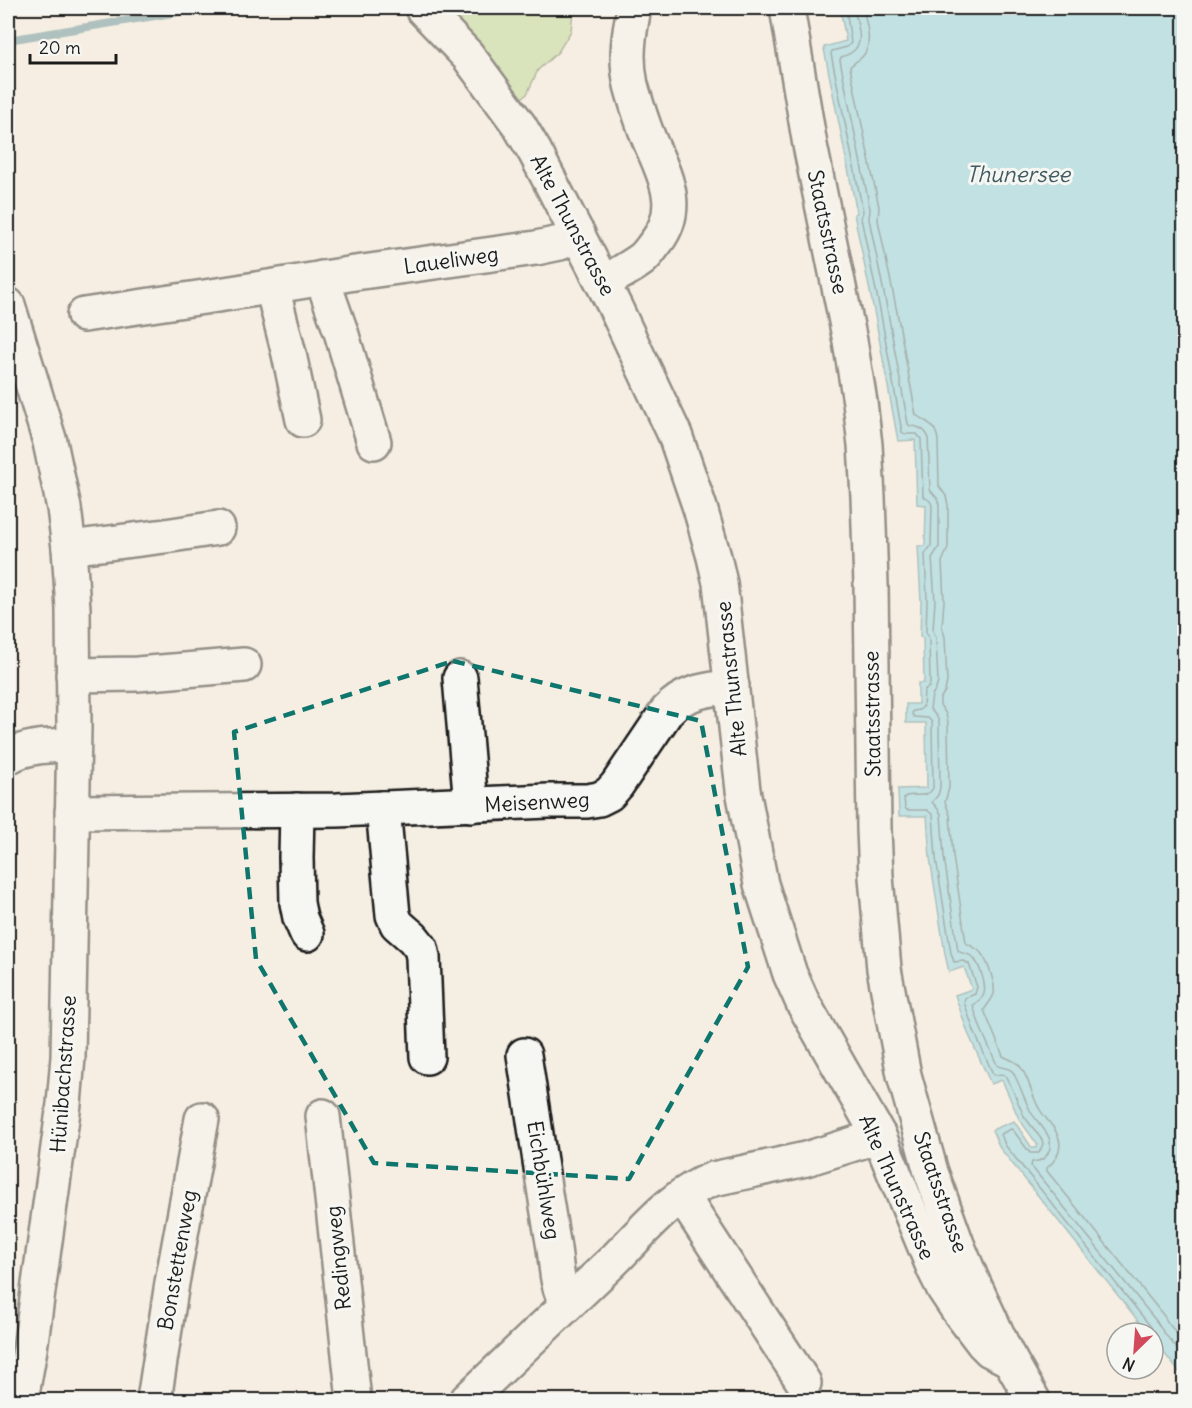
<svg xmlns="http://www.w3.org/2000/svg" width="1192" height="1408" font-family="Delius,sans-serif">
<rect width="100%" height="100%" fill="#f5eee2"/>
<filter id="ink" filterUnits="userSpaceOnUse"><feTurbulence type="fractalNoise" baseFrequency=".0167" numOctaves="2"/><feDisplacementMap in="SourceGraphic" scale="12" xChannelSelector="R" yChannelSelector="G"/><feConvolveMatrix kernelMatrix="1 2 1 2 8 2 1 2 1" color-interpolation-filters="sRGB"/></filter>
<g filter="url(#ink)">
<polygon fill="#b7d58e" stroke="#6a7855" stroke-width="1.5" points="422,8 571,8 573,11 571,31 558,52 538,70 527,94 507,109"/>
<polygon fill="#83d1e2" stroke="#5a8993" stroke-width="1.5" points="840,8 1184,8 1184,1378 1153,1339 1153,1333 1148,1333 1000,1148 992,1130 1014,1121 1032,1148 1036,1148 1037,1144 1019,1119 1002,1080 991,1084 968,1033 955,995 972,989 964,967 949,972 945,954 930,858 927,816 899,816 898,789 927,788 926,723 906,723 906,704 918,704 918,683 924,683 923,638 920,637 921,601 918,546 925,546 926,505 917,504 915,440 898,441 875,316 854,214 857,213 824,49 824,47 846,41"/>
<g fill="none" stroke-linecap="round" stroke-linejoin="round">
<g stroke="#45646b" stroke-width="1.5">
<path d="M846 8 851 43 847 47 832 51 831 54 863 211 861 218 881 315 902 432 905 434H917L921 439 923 496 930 501 932 505 931 546 925 554 927 601 926 632 929 638 930 683 929 687 924 690 923 707 919 710 913 711 912 714 914 717 928 718 932 722 933 788C928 798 915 794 906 796L904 798 905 808 907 810H927L933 815 936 858 951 953 954 962 964 961 969 964 977 987 975 994 965 998 964 1002 974 1031 993 1074 995 1075 1003 1074 1007 1077 1024 1116 1042 1140 1043 1144 1039 1153H1030L1013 1130 1011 1129 1001 1134 1005 1145 1151 1327 1152 1333"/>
<path d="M854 8C858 29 869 49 841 57L840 60 870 209 869 219 888 313 908 424 910 426C918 426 924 428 928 436L930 490 937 498 939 505V547L932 558 935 601 933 630 936 638 938 682 936 689 932 695 930 709 937 717 939 722 940 788 938 795 932 802 938 809 941 814 944 857 958 951C962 954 967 953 971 956 979 961 988 988 983 996 981 1000 976 1002 973 1006L981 1029 997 1065C1001 1069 1007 1066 1013 1072 1020 1085 1024 1099 1031 1112 1038 1125 1057 1137 1048 1153 1045 1160 1039 1161 1032 1162L1031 1166 1157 1322C1163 1334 1175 1345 1184 1357"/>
<path d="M863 8C866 23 874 44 862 57 858 61 853 63 850 67L879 207 878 220 897 312 916 415C927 423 935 423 938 440L939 486 946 496 948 505V548L942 562 944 601 942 627 945 637 947 682 945 691 940 699V705L946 714 948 723 949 788 945 802 950 815 953 856 966 943C969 945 974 947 978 950 986 956 996 983 994 994 992 1000 987 1005 984 1010L1003 1056C1008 1059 1014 1060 1019 1065 1029 1076 1031 1095 1039 1108 1045 1120 1059 1129 1060 1144 1060 1154 1054 1162 1047 1168V1171L1164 1316 1168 1323 1184 1342"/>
</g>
<polyline stroke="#5a8993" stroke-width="8" points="8,40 179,12 193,8"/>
<defs>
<g id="minor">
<polyline points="422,8 468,56 519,125 535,152 615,307 675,435 700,508 714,557 720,583 743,790 761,884 790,974 803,1003 879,1136 934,1269 944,1289 958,1310 983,1343 990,1350 1010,1360"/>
<polyline points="322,278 341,332 374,442"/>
<path d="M603 283C616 275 630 268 642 259 648 254 652 247 657 241 686 203 659 167 645 129 640 115 635 100 631 85 625 58 629 34 634 8"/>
<polyline points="272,287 289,354 303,420"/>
<polyline points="8,305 50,442 64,508 69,548 73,609 74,728 68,1057 64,1104 30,1349 21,1400"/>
<polyline points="84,315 231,293 355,273 536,248 560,243 578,234"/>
<polyline points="69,548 165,536 218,528"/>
<polyline points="73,675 137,674 244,665"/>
<polyline points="460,678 471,805"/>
<path d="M8 757C28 745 50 746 73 745"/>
<polyline points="383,808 393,915 397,924 413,938 421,948 423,957 427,1057"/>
<polyline points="297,810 296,858 297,903 300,918 307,934"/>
<path d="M72 812 337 810 549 801H587L599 799 609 794 617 785 667 711C685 691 707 690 732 686"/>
<path d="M524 1055C534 1117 542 1180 553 1242 557 1264 555 1283 567 1304"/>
<polyline points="323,1116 354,1400"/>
<polyline points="683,1195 693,1213 804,1383"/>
<polyline points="154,1400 172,1283 202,1119"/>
<path d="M467 1400C515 1354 563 1309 611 1263 642 1233 670 1195 713 1179L806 1159 879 1136"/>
</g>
<polyline id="major" points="787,8 810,145 850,341 860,402 865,445 868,497 871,585 874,829 876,877 884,969 904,1075 931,1172 957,1244 972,1280 1006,1353 1033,1400"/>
</defs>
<use href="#minor" stroke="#1c1c1c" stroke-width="38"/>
<use href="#major" stroke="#1c1c1c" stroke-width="38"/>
<use href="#minor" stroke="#f6f6f2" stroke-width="33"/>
<use href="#major" stroke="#f6f6f2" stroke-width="33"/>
</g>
</g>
<path d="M0 0H1192V1408H0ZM453 661 701 721 748 967 629 1179 374 1163 256 959 234 732Z" fill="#f5eee2" fill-opacity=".55" fill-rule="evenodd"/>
<path fill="none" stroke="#0f766e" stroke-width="4.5" stroke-dasharray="12 8" stroke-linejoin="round" d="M453 661 701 721 748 967 629 1179 374 1163 256 959 234 732Z"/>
<g text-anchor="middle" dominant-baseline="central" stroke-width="6" stroke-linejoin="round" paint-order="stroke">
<g font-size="21" fill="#1c1c1c" stroke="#f6f6f2">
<text transform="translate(573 225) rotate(62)">Alte Thunstrasse</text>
<text transform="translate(828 232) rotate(78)">Staatsstrasse</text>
<text transform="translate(451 260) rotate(-8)">Laueliweg</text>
<text transform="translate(731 679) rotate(-96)">Alte Thunstrasse</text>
<text transform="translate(872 714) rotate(-91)">Staatsstrasse</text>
<text transform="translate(537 802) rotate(-3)">Meisenweg</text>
<text transform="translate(63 1074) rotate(-86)">Hünibachstrasse</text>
<text transform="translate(544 1180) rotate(81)">Eichbühlweg</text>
<text transform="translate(897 1187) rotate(66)">Alte Thunstrasse</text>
<text transform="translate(941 1192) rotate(71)">Staatsstrasse</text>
<text transform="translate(338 1258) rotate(-96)">Redingweg</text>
<text transform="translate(177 1260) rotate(-80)">Bonstettenweg</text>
</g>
<g font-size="22" font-style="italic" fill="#405b61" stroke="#f6f6f2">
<text x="1018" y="174">Thunersee</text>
</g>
</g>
<rect width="1192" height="1408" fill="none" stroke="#f6f6f2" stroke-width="30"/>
<rect x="15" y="15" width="1162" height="1378" fill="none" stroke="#1c1c1c" stroke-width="2" filter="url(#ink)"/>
<g transform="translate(1135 1351) rotate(205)"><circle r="28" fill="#f6f6f2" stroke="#9f9f9c" stroke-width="1.5"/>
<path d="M0-4.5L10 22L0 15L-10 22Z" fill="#d1495b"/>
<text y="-9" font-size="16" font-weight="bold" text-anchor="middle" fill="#1c1c1c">N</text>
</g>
<path d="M30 54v9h86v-9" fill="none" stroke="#1c1c1c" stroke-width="3"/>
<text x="39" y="54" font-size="18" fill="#1c1c1c" stroke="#f6f6f2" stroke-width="4.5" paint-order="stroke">20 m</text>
</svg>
